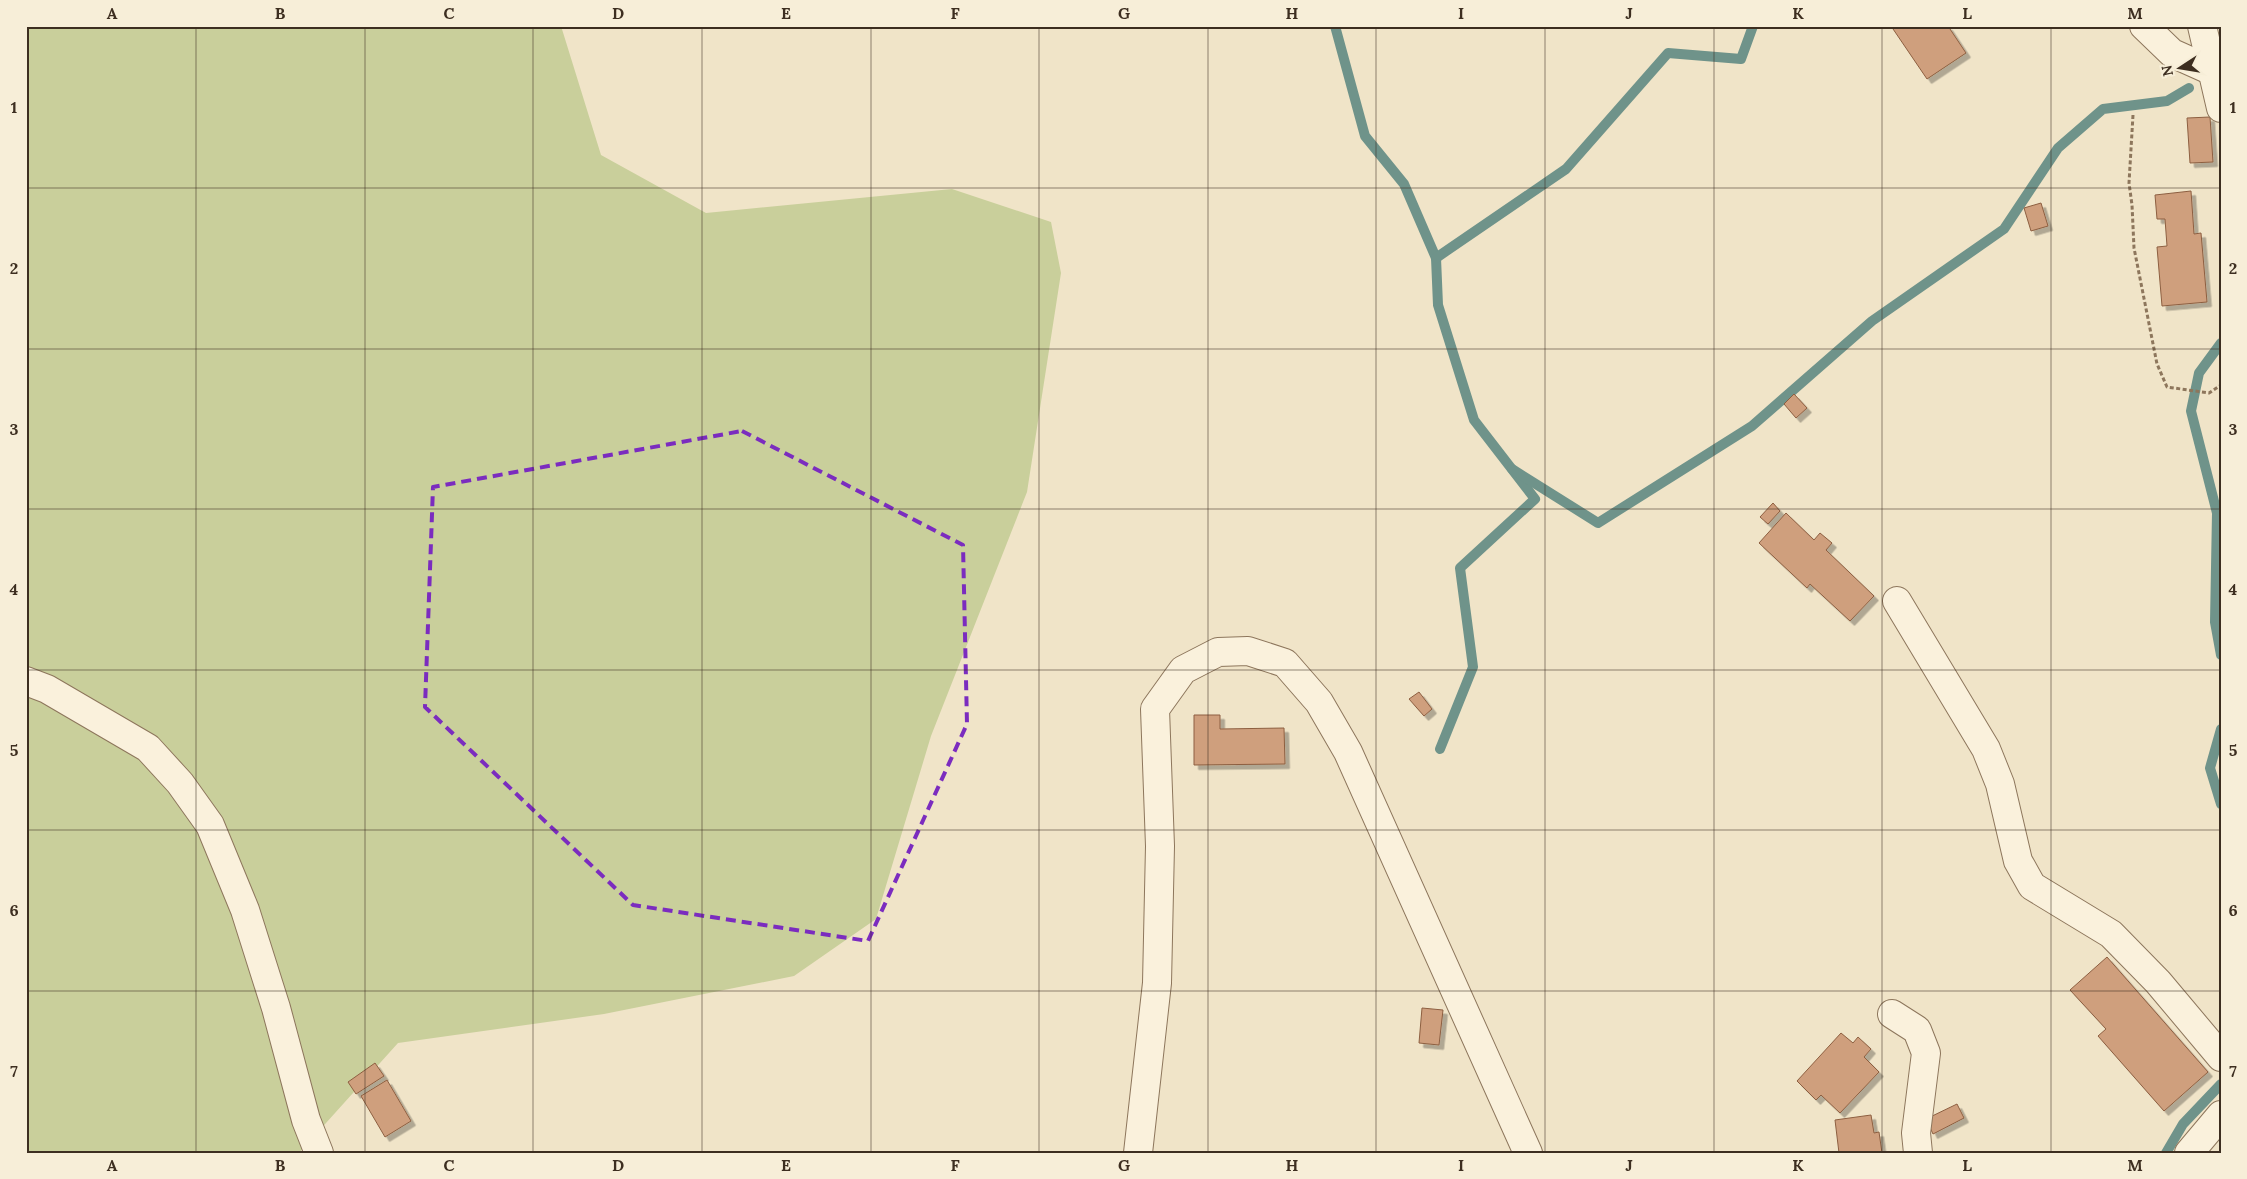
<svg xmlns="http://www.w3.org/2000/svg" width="2247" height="1179" font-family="Lora,serif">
<defs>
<filter id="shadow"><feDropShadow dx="4.5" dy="4.5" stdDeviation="0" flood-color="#0004"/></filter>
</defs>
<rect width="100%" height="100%" fill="#f0e4c8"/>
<polygon fill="#c9cf9b" points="26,26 561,26 601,155 706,213 952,189 1051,222 1061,273 1027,492 931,736 876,919 794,976 604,1014 398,1043 299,1153 26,1153"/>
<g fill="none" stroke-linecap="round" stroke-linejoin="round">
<g stroke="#6f938a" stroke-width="10">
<polyline points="1335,26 1365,136 1404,184 1436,258 1438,305 1474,420 1535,499 1460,568 1473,667 1440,749"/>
<polyline points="1436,258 1566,169 1668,53 1741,59 1753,26"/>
<polyline points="2221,343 2199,373 2191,411 2217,513 2215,622 2221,655"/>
<polyline points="1512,469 1598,523 1752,426 1872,321 2004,229 2058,148 2103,109 2167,101 2189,88"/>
<polyline points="2221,729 2210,768 2221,804"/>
<polyline points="2166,1153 2183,1124 2221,1084"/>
</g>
</g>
<g fill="#cf9f7d" stroke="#8d5f41" filter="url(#shadow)">
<polygon points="1891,26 1948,26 1966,53 1927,79"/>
<polygon points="2210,117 2213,162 2190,163 2187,118"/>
<polygon points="2191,191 2194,234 2201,233 2207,302 2162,306 2157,247 2167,246 2165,219 2157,219 2155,195"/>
<polygon points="2041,203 2048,226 2031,231 2024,208"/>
<polygon points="1794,394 1807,408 1796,418 1784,404"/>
<polygon points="1773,503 1780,511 1768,524 1760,517"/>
<polygon points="1786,513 1814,540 1820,533 1832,543 1826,550 1874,596 1850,621 1810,584 1807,588 1759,543"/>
<polygon points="1419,692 1432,709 1424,716 1409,699"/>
<polygon points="1194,715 1220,715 1220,729 1284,728 1285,764 1194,765"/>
<polygon points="2107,957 2208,1072 2164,1111 2098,1036 2106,1029 2070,990"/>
<polygon points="1422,1008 1443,1010 1439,1045 1419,1043"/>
<polygon points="1841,1033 1853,1043 1858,1037 1871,1049 1864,1057 1879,1072 1840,1113 1821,1095 1816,1100 1797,1081"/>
<polygon points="375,1063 384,1076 356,1094 348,1082"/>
<polygon points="387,1080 411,1121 385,1137 361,1096"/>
<polygon points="1957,1104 1964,1118 1933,1134 1926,1119"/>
<polygon points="1871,1115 1874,1133 1879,1132 1882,1153 1839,1153 1835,1120"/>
</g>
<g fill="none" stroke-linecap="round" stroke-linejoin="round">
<defs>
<g id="minor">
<polyline points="2144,26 2172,53 2210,70"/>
<polyline points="2202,26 2221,108"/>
<polyline points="1897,601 1986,749 2000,784 2018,861 2032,886 2111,934 2158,982 2221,1057"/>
<polyline points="26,681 47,689 148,748 180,783 210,825 245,910 276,1008 306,1120 319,1153"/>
<polyline points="1892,1014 1917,1030 1926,1053 1916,1133 1918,1153"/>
<polyline points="2189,1153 2221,1115"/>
</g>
<polyline id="tertiary" points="1138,1153 1157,983 1160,846 1155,709 1183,670 1218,652 1248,651 1285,663 1319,702 1348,752 1528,1153"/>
</defs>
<use href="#minor" stroke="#8d765c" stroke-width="30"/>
<use href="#tertiary" stroke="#8d765c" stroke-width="30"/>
<polyline stroke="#8d765c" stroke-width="3" stroke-dasharray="4 2.5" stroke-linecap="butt" points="2133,115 2129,183 2132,205 2134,248 2157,364 2167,387 2209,393 2221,385"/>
<use href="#minor" stroke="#faf1dc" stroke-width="28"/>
<use href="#tertiary" stroke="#faf1dc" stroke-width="28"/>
</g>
<path fill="none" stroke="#7b2cbf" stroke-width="4" stroke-dasharray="10 6" stroke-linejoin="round" d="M742 431 963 545 967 724 868 941 633 905 425 707 433 487Z"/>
<path fill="none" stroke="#3d2e20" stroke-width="1" stroke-opacity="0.55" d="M196 26V1153M365 26V1153M533 26V1153M702 26V1153M871 26V1153M1039 26V1153M1208 26V1153M1376 26V1153M1545 26V1153M1714 26V1153M1882 26V1153M2051 26V1153M26 188H2221M26 349H2221M26 509H2221M26 670H2221M26 830H2221M26 991H2221"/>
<rect width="2247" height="1179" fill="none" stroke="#f7eed8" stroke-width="55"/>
<g transform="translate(2180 68) rotate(258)" stroke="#f7eed8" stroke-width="4" paint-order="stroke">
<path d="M0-4L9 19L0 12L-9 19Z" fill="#3d2e20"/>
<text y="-8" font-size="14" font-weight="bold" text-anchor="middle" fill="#3d2e20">N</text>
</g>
<rect x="28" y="28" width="2192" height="1124" fill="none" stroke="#3d2e20" stroke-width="2"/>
<g font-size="16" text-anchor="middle" font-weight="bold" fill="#3d2e20">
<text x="112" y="19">A</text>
<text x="280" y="19">B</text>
<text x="449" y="19">C</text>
<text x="618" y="19">D</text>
<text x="786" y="19">E</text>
<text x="955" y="19">F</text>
<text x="1124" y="19">G</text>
<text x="1292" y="19">H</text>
<text x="1461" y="19">I</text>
<text x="1629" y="19">J</text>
<text x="1798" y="19">K</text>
<text x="1967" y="19">L</text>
<text x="2135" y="19">M</text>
<text x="14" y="113">1</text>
<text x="2233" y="113">1</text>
<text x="14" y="274">2</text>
<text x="2233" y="274">2</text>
<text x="14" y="435">3</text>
<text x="2233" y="435">3</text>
<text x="14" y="595">4</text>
<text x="2233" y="595">4</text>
<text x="14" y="756">5</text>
<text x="2233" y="756">5</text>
<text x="14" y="916">6</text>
<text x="2233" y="916">6</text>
<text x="14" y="1077">7</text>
<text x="2233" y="1077">7</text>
<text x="112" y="1171">A</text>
<text x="280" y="1171">B</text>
<text x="449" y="1171">C</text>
<text x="618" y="1171">D</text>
<text x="786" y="1171">E</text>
<text x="955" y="1171">F</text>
<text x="1124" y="1171">G</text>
<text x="1292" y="1171">H</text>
<text x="1461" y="1171">I</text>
<text x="1629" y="1171">J</text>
<text x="1798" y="1171">K</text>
<text x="1967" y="1171">L</text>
<text x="2135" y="1171">M</text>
</g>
</svg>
